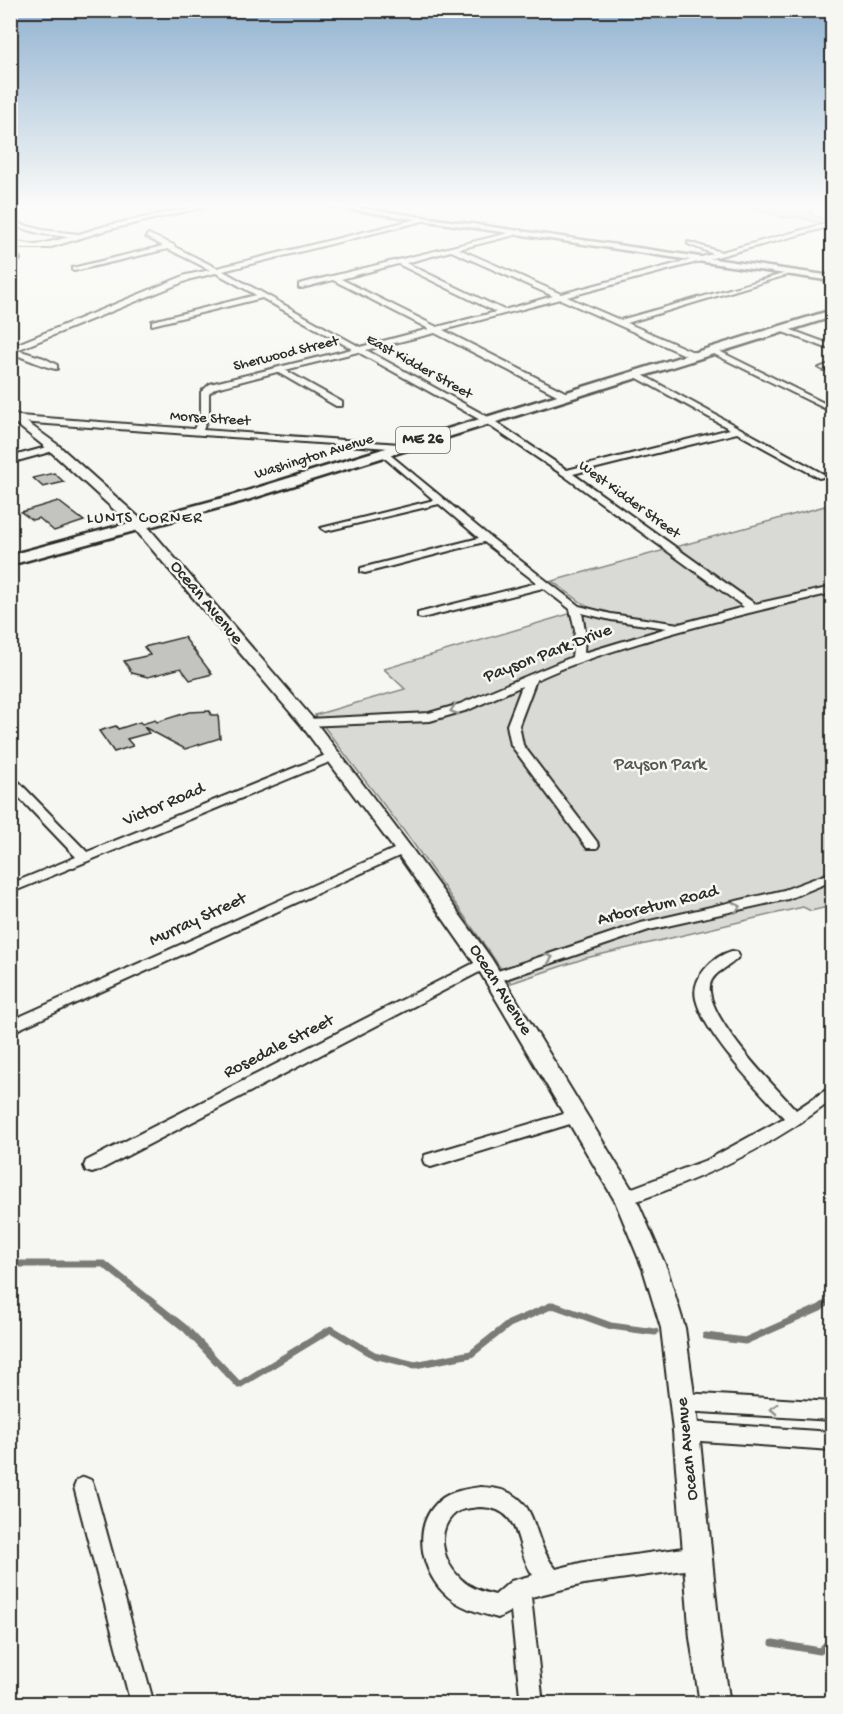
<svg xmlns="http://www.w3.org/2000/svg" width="843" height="1714" font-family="'Gochi Hand',sans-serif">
<rect width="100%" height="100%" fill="#f6f6f2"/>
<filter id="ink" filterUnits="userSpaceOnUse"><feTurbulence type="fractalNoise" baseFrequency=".0167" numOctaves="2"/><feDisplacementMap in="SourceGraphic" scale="12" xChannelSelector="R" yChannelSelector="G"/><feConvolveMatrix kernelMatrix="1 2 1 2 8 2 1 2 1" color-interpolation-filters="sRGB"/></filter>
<g filter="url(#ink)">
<g fill="#d9d9d5" stroke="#828280" stroke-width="1.5">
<polygon points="745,206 818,206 813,207 810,214 831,222 824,224 798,217 785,218"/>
<polygon points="832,504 832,906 811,911 803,907 586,958 511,983 413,843 315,715 405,689 384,669 589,608 552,581"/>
</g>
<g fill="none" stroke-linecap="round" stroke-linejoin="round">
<g stroke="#7a7a78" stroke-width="7">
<polyline points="10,1264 104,1264 186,1329 239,1385 331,1329 374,1355 415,1365 471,1354 509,1324 553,1305 611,1326 655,1332"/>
<polyline points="706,1336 745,1341 820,1308 832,1299"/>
<polyline points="773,1643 820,1651 832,1639"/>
</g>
</g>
<g fill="#c3c3c0" stroke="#2b2b2b" stroke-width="1.5">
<polygon points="54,473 64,482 43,487 33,478"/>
<polygon points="58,501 84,521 54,531 39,518 32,520 21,512"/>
<polygon points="184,637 212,674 190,680 181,668 148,677 132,673 124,661 150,655 144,647"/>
<polygon points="210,711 211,715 218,715 220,738 185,749 144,727 149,733 127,739 133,746 114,752 99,731 116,726 118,729 140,722 142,724 155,720 157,722 189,712"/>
</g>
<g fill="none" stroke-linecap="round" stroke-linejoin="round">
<defs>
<g id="minor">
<polygon points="198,206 208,206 107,230 48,248 23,248 10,245 10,241 36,245 70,237 42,234 10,225 10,221 42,230 79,234 105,226"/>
<path d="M425 217 427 220 223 271 360 347 429 329 333 280 302 288H299V284L521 230 523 233 459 249 561 294 713 254 688 244V242L721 252 832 222V226L567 297 620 320 790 272V274L627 323 698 354V358H692L560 299 443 330 569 394V398H563L435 333 366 350 490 418 567 470 730 429 634 376V372H637L827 476 819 478 737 433 573 474 755 604 832 587V593C771 607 710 622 649 640 610 652 572 663 536 680L519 725 523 745 597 842 599 845 597 848H587L511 745 507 725 522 686 468 710 430 721 304 726 302 723 304 720 308 719 429 713 460 704 572 657 575 630 570 609 543 588 422 618 418 617V613L537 583 484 542 365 573 361 572V568L479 538 439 504 326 531 321 528 434 500 380 454V450L383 449 490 537 579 606 611 614 679 624 744 607 563 475 484 422 358 352 285 370 342 402V406H336L277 372 216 388 209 393V414L203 430 400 444 404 447 403 449 19 422 15 419 19 416 194 429 201 414V392L210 384 352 349 262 298 152 325V321L256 295 216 273 191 279 17 350 44 358 57 365V369C49 369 21 356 10 353V347L186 275 210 270 168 249 74 271 72 270V268L163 246 146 237 148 234 174 245 175 247 217 268ZM451 251 553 296 504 310 406 263ZM398 264 496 312 437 327 341 279ZM582 613 611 620 667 628 584 653 585 630Z"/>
<polygon points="10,252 20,258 20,260 10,257"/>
<polygon points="783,327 832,345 832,350 780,331 779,329"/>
<polygon points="713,348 832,407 832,412 710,352 709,350"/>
<polygon points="832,363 832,367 823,370 819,368"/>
<polygon points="54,445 57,446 57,450 10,463 10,457"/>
<polygon points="333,752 339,756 337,759 10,893 10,884 76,857 10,788 10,776 14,777 87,852"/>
<polygon points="403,845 408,846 410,849 408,852 10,1033 10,1021"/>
<polygon points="832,872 832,881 788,899 649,930 494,983 489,982 487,978 489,974 641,923 784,890"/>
<path d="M732 951 737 952 739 956C732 967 713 971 710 985 705 1017 775 1087 796 1110L832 1086V1100C770 1148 700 1180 625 1205L619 1203 616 1198 619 1193 709 1159 784 1118C758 1089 705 1036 696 999 691 978 713 956 732 951Z"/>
<polygon points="484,958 489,959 491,963 489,967 98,1171 92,1173 86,1171 84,1166 86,1161"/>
<polygon points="577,1110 583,1112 585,1116 583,1120 431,1167 425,1165 423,1160 425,1155"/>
<polygon points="683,1393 832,1402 832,1420 683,1411 676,1408 673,1402 676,1396"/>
<polygon points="686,1422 832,1432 832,1450 686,1440 679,1437 676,1431 679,1425"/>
<polygon points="84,1477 91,1480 94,1487 154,1704 131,1704 74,1487 77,1480"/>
<path d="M480 1487C545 1489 526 1535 556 1569L584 1562 698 1546 706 1550 709 1557 706 1564 698 1568 584 1584 531 1597 543 1704H521L511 1611 498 1618C479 1613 457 1607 443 1592 420 1568 412 1524 440 1500 451 1491 466 1489 480 1487ZM480 1507C525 1508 513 1547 533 1575L511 1581 495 1595C482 1592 470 1588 461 1579 442 1562 434 1529 457 1512 464 1508 472 1508 480 1507Z"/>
</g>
<polygon id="tertiary" points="328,206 346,206 832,276 832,281"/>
<polygon id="secondary" points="10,410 58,445 143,521 314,720 409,845 491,958 633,1191 667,1269 685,1328 699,1431 720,1638 730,1704 700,1704 690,1638 673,1431 661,1328 643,1269 615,1201 477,967 397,853 302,726 133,527 50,451 10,419"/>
<polygon id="primary" points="832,310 832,317 244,501 10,565 10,555 234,495"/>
</defs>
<use href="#minor" stroke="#2b2b2b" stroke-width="4"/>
<use href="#tertiary" stroke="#2b2b2b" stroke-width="5"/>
<use href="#secondary" stroke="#2b2b2b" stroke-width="4"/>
<use href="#primary" stroke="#2b2b2b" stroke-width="5"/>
<use href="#minor" fill="#f6f6f2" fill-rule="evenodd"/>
<use href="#tertiary" fill="#f6f6f2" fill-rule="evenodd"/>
<use href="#secondary" fill="#f6f6f2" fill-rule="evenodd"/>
<use href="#primary" fill="#f6f6f2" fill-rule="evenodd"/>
</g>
<defs><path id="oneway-chevron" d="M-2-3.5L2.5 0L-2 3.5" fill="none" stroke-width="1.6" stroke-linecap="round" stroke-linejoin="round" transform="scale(1.5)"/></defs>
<g stroke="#90908e">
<use href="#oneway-chevron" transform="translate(454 710) rotate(162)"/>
<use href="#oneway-chevron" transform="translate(737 907) rotate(-12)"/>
<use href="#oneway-chevron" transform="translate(549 958) rotate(-19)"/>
<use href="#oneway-chevron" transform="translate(774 1409) rotate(-176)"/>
</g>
</g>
<linearGradient id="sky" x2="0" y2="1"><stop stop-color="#91b2d0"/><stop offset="0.46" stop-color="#fbfbf9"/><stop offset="1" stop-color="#fbfbf9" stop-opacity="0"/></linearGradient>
<rect width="843" height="446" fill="url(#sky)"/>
<g text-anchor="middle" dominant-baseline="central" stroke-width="5" stroke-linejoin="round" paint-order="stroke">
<g font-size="15" fill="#2b2b2b" stroke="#f6f6f2">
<text transform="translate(286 354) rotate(-14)">Sherwood Street</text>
<text transform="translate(419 367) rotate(29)">East Kidder Street</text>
<text transform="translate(210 419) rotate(4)">Morse Street</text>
<text transform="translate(314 457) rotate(-17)">Washington Avenue</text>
<text transform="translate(629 500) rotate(36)">West Kidder Street</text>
</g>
<rect fill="#f6f6f2" stroke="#686867" stroke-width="1.5" x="396" y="427" width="54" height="26" rx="4.5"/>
<g font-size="16" font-weight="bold" fill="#2b2b2b">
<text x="423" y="440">ME 26</text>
</g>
<g font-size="16" letter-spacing="1.5" fill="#2b2b2b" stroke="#f6f6f2">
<text x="145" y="519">LUNTS CORNER</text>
</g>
<g font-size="18" fill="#2b2b2b" stroke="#f6f6f2">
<text transform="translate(206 603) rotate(50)">Ocean Avenue</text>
<text transform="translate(548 654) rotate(-21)">Payson Park Drive</text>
<text transform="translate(164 805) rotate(-23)">Victor Road</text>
<text transform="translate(658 906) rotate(-14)">Arboretum Road</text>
<text transform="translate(198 920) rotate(-25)">Murray Street</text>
<text transform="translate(500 990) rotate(58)">Ocean Avenue</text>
<text transform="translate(279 1047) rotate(-27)">Rosedale Street</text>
<text transform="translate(688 1449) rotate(-96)">Ocean Avenue</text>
</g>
<g font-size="18" fill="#565656" stroke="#f6f6f2">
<text x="660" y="765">Payson Park</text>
</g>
</g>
<rect width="843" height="1714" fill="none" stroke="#f6f6f2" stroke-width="36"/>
<rect x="18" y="18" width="807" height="1678" fill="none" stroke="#2b2b2b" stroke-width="2" filter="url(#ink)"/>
</svg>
